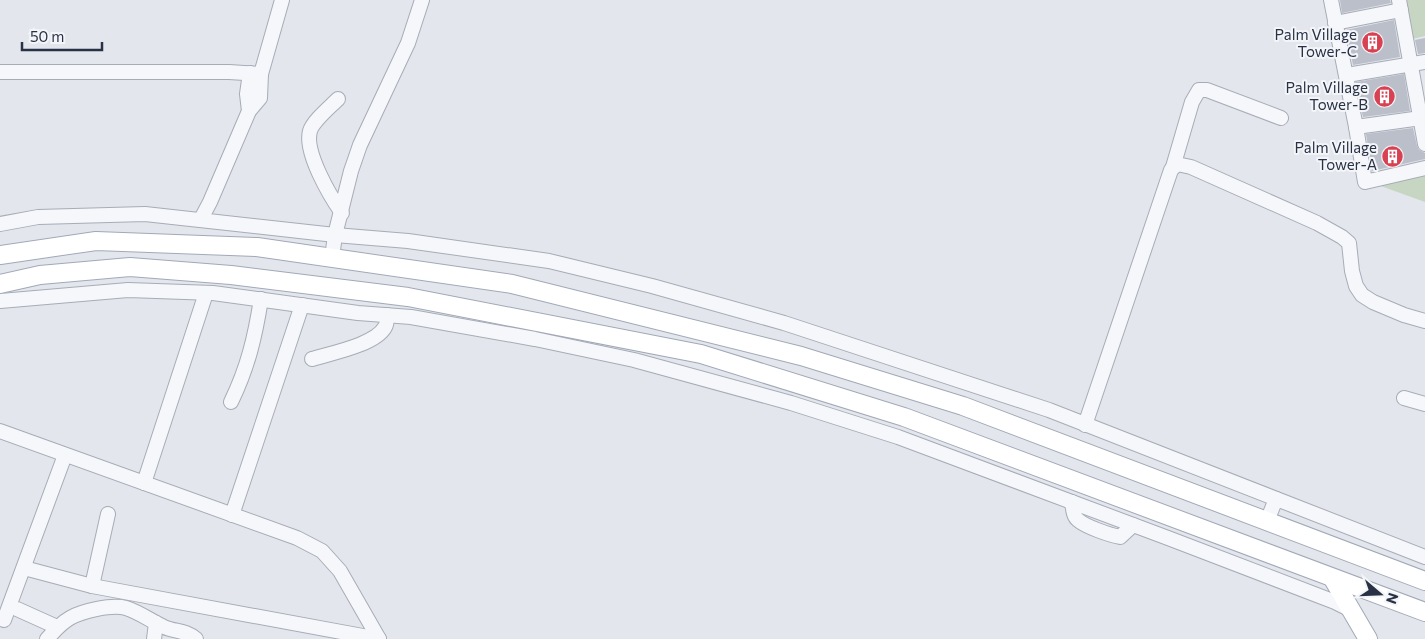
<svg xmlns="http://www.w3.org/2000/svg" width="1425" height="639" font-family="Commissioner,sans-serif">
<rect width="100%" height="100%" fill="#e3e6ec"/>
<g fill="#c7d6c3">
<polygon points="1405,0 1425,0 1425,36 1412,39"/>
<polygon points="1425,174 1425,202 1378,185"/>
</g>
<g fill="#babfca">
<polygon points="1340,0 1390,0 1391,3 1342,13"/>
<polygon points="1394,20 1400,57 1353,65 1346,30"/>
<polygon points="1425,38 1425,53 1418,54 1415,40"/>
<polygon points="1404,74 1410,111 1363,117 1356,82"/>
<polygon points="1413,128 1417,146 1419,150 1425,153 1425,159 1372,171 1366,134"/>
</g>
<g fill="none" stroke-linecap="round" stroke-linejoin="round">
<defs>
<g id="minor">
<polyline points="1331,0 1356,127 1365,182 1425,168"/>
<polyline points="1399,0 1425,144"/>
<polyline points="1335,23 1401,10"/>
<polyline points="0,72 229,72 261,74"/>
<polyline points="1347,75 1425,62"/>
<path d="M338 99C330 107 313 121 310 131 304 152 330 196 342 213"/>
<polyline points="249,111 247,94 250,73"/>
<polyline points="1356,127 1421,118"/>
<polyline points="1173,167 1192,102 1199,90 1207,90 1281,118"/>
<polyline points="201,219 210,202 249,111 260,98 261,74 282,0"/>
<polyline points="0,224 38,217 145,214 335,235 408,241 549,261 652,286 784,323 1049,410 1425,557"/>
<polyline points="332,258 335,235 351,171 360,145 408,43 422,0"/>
<polyline points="0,301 128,290 213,293 358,313 411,317 535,339 634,360 791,403 898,437 1168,538 1335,602 1351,610"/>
<path d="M312 359C331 353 375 345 385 327 387 324 387 320 387 315"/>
<polyline points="1404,398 1425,404"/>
<path d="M231 402C248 367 255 337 261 299"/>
<polyline points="1085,425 1171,170 1177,164 1191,167 1317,223 1342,237 1349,243 1352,271 1356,286 1362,295 1373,302 1404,315 1425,321"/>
<polyline points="0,431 297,538 322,551 340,571 379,639"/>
<polyline points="144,483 206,293"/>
<path d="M1072 502C1073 508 1073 516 1078 520 1086 527 1110 535 1120 537L1133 525"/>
<polyline points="232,515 302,305"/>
<polyline points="1267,521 1276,499"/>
<polyline points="24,568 92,586 379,639"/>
<polyline points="92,586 108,514"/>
<polyline points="17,609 57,627"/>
<polyline points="4,620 65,455"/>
<path d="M47 639C54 631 61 623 70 618 82 611 112 604 126 608 139 612 151 621 164 627 175 632 186 630 196 639"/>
<polyline points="154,639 156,623"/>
</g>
<g id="major">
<polyline points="0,255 96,241 257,247 512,284 801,356 963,406 1425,581"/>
<polyline points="0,284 40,275 130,267 231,275 408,297 701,354 904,417 1425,612"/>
<polyline points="1333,579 1368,639"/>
</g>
</defs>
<use href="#minor" stroke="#a7acb7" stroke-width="16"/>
<use href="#major" stroke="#a1a9b8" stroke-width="20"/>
<use href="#minor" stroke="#f6f7fa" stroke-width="14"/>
<use href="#major" stroke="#fff" stroke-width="18"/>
</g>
<defs>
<symbol id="building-disc" viewBox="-11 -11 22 22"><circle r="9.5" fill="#d74151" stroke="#f3f5f9"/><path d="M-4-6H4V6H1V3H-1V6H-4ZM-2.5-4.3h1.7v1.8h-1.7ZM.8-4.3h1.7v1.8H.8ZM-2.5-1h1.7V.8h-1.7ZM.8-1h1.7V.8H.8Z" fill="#fff"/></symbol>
</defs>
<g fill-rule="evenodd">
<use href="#building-disc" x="1360" y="30" width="25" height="25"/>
<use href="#building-disc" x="1372" y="84" width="25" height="25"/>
<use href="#building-disc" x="1380" y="144" width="25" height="25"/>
</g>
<g text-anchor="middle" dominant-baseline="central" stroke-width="4" stroke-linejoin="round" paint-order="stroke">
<g font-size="15" fill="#293245" stroke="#f3f5f9" text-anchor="end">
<text x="1357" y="34">Palm Village<tspan x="1357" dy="17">Tower-C</tspan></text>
<text x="1368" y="87">Palm Village<tspan x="1368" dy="17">Tower-B</tspan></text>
<text x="1377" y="147">Palm Village<tspan x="1377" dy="17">Tower-A</tspan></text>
</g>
</g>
<g transform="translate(1380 594) rotate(109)" stroke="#f3f5f9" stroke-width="4" paint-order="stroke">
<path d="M0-4L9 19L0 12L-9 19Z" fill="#293245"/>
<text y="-8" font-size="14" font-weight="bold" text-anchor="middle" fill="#293245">N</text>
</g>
<path d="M22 42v8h80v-8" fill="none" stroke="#293245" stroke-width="2.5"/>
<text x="30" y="42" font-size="15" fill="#293245" stroke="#f3f5f9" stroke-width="4" paint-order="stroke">50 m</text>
</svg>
